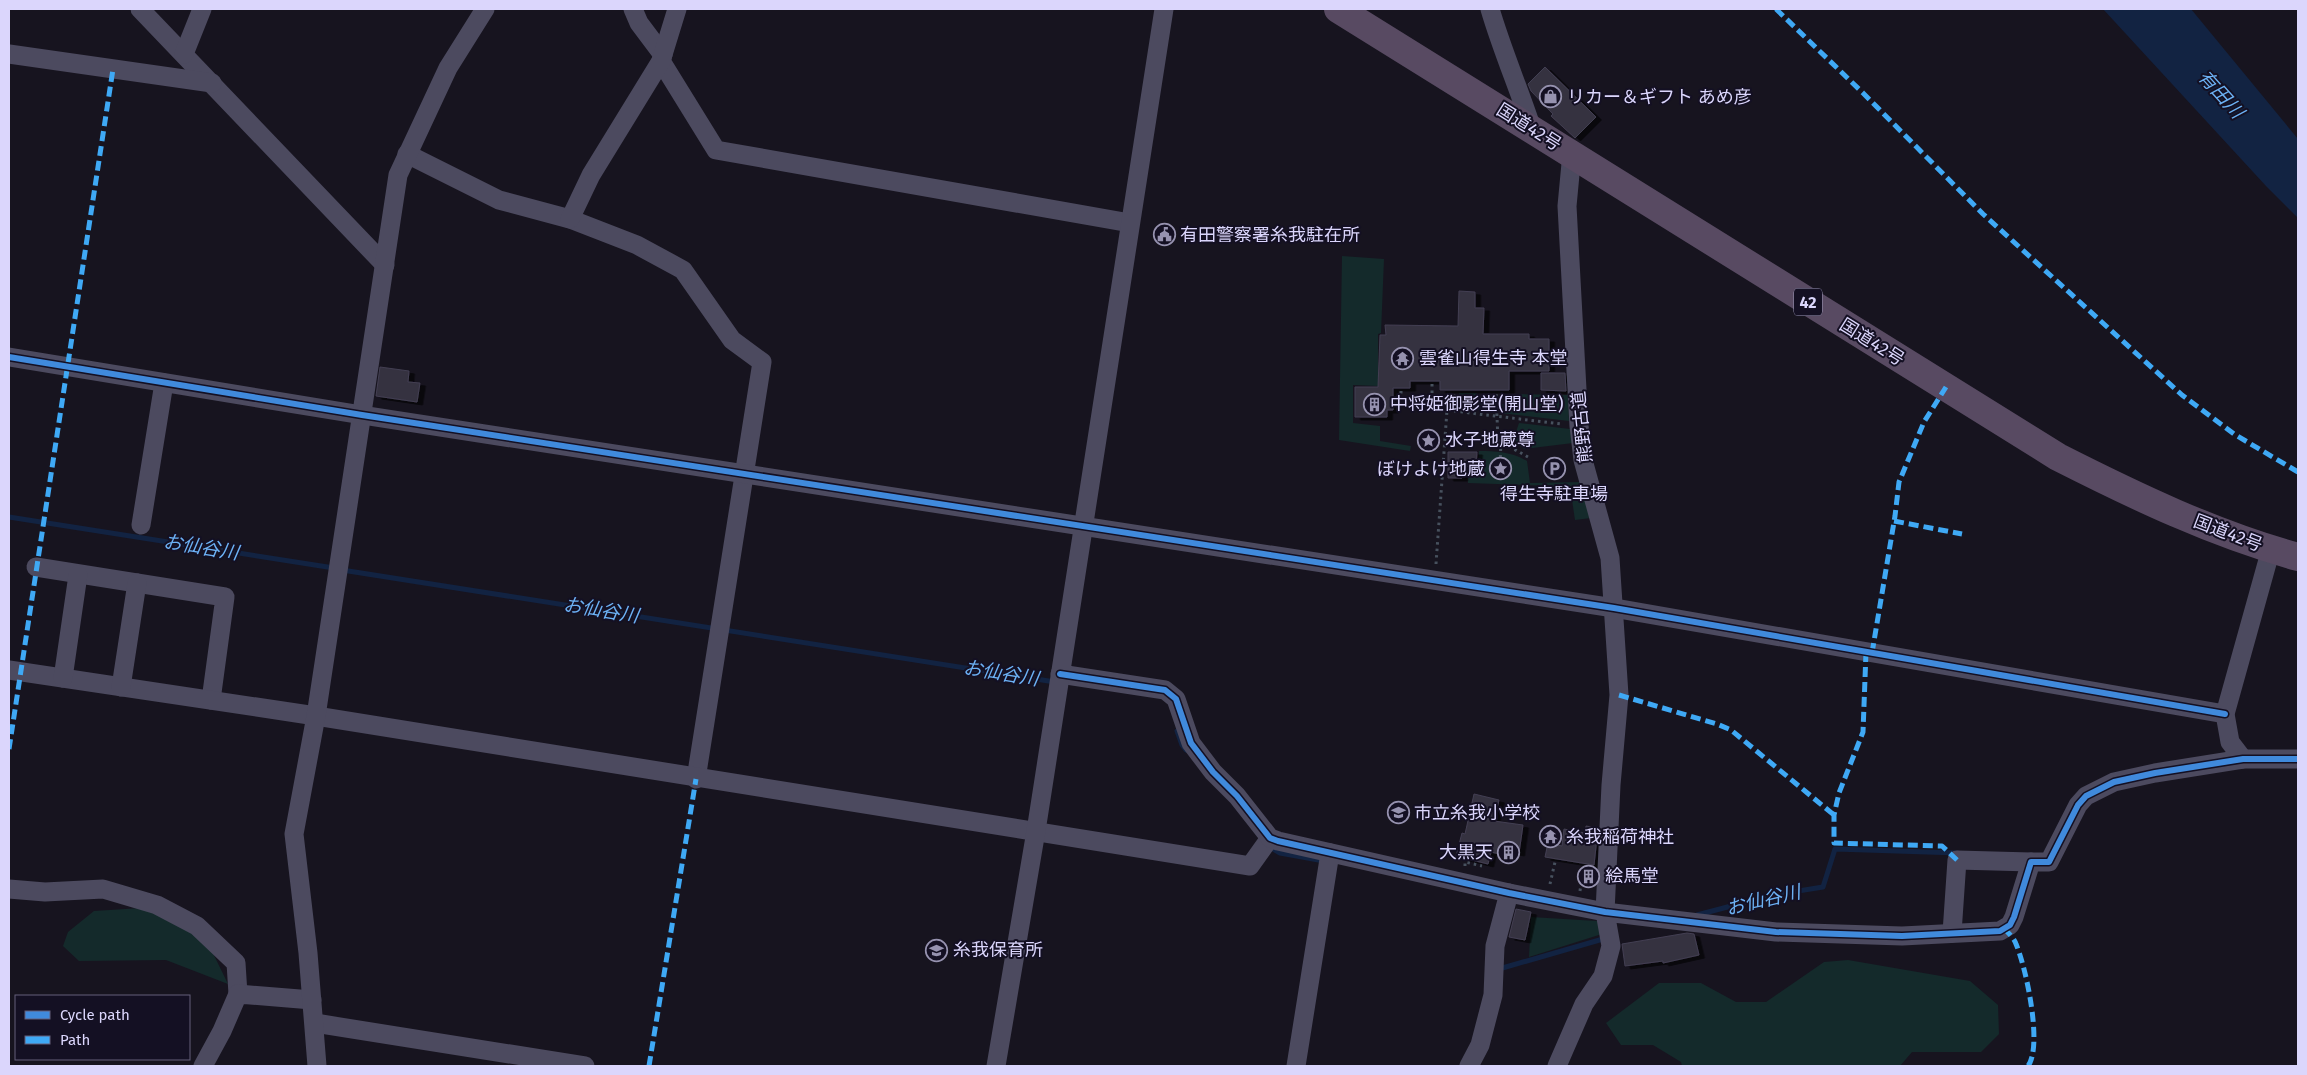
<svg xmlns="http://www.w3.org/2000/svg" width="2307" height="1075" font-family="'Fira Sans','Noto Sans JP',sans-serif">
<defs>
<filter id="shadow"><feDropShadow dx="5.5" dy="3" stdDeviation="0" flood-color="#0009"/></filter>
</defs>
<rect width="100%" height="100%" fill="#17141f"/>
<g fill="#142a2b">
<polygon points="1342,256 1384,259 1381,333 1378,334 1378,386 1353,385 1353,423 1380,426 1380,441 1411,446 1410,451 1339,440"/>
<polygon points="1459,393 1477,393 1477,398 1492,399 1492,411 1459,408"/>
<polygon points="1512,394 1568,395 1569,421 1500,413 1501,404 1512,404"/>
<polygon points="1519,423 1570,429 1573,443 1524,449 1516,443 1516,432"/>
<path d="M1479 451C1496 451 1512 452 1527 461L1530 483 1580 482V487L1468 483V470L1478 468Z"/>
<polygon points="1589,498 1591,518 1575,520 1572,500"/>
<polygon points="157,907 208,943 228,984 166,960 79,961 63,946 68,932 94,911"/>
<polygon points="1531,917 1597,921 1602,934 1529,957"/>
<polygon points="1848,960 1970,981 1998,1005 1999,1034 1981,1052 1912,1052 1900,1066 1682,1066 1681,1062 1653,1045 1621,1045 1606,1023 1659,983 1701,983 1736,1002 1766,1002 1824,962"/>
</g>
<polygon fill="#122342" points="2103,9 2191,9 2298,139 2298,218 2266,186"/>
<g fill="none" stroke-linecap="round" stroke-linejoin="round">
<g stroke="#122342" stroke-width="5">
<polyline points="9,517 334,568"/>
<polyline points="342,570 1055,682"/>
<polyline points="1177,731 1182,745 1186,750"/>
<polyline points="1268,846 1280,853 1324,861"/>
<polyline points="1697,915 1773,895 1823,887 1835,849 1958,853"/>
<polyline points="1499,969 1603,939"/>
</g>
</g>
<g fill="#353241" stroke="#433f52" filter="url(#shadow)">
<polygon points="1545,67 1596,117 1575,138 1551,116 1553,114 1531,91 1528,84"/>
<polygon points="1459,291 1475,292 1475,308 1484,308 1483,334 1529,334 1529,339 1549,339 1549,371 1509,371 1509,390 1440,390 1440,381 1410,381 1410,388 1393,388 1393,410 1387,410 1387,417 1355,417 1355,387 1378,387 1380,335 1386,335 1385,325 1458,326"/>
<polygon points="380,367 409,371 408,382 420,383 417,402 376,396"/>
<polygon points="1541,373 1565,373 1566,391 1541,390"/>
<polygon points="1448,452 1477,452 1476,467 1462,466 1462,478 1448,478"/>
<polygon points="1474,794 1499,800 1494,821 1523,825 1519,853 1513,852 1512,857 1491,852 1488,864 1456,856 1462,833 1465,834"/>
<polygon points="1586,826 1598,828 1594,865 1545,857 1548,843 1562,846 1564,829 1585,833"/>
<polygon points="1516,909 1531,912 1525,940 1509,937"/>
<polygon points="1687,933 1694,934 1699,955 1663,963 1663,961 1625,966 1622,944"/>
</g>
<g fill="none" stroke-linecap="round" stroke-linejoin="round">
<g stroke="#47515e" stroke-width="3" stroke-dasharray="2.5 4" stroke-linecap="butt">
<polyline points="1432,384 1432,408"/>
<polyline points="1401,391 1401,404"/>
<polyline points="1496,394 1498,440 1528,457"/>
<polyline points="1396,404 1561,424"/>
<polyline points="1453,410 1454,393"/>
<polyline points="1500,464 1501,442"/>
<polyline points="1436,564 1447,410"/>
<polyline points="1465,866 1465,862 1482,866"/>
<polyline points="1550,884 1555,862"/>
<polyline points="1580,891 1583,869"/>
</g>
<g stroke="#4c4a5f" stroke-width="19">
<polyline points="140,9 385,265"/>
<polyline points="633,9 639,23 663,55"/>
<path d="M1490 9C1502 50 1519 89 1532 129"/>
<polyline points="9,54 212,83"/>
<polyline points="184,54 202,9"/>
<polyline points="661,61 716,150 1130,223"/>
<polyline points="407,154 499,200 570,219 637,245 683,270 732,340 762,362 696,779"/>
<polyline points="570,219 591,175 661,61 677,9"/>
<polyline points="9,357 362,415 1614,608 2225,714"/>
<polyline points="141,525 164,383"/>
<polyline points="36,567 225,597 211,700"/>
<polyline points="9,670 316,716 1250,866 1270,838"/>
<polyline points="1060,674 1165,690 1176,699 1191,743 1213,772 1237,796 1270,838 1278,841 1509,893 1605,912 1776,932 1902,936 2000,931 2010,925 2014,917 2031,862 2049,862 2078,805 2086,796 2114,782 2155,773 2243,759 2298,759"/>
<polyline points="63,678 78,575"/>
<polyline points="121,687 137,583"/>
<polyline points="2243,759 2230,742 2225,714 2271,549"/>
<polyline points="9,889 45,892 103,889 157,905 197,926 236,963 238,994"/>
<polyline points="1952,933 1957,860 2031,862"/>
<polyline points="315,1023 585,1066"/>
<polyline points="203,1066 222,1031 238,994 312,1000"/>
<polyline points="317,1066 308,953 294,834 316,716 398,175 448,68 485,9"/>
<polyline points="996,1066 1036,831 1164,9"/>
<polyline points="1296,1066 1330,853"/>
<polyline points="1469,1066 1480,1045 1493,995 1495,946 1509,893"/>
<polyline points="1557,1066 1584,1004 1603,976 1611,946 1605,912 1611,785 1619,695 1610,558 1583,460 1579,426 1567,206 1572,153"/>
</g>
<path stroke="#584a62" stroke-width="28" d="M1338 9 2058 457C2135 496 2214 534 2298 557"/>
<g stroke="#3fa9f5" stroke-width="5" stroke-dasharray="10 5" stroke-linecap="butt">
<polyline points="1776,9 1863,93 1983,214 2182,395 2234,434 2298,472"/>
<polyline points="1894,521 1962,534"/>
<polyline points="1866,652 1863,732 1839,793 1834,815 1834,843 1942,846 1957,860"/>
<polyline points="1872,653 1895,516 1899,482 1924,422 1946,387"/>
<polyline points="1619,695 1717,724 1731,730 1834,815"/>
<polyline points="9,749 113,69"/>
<path d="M2004 928C2008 933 2014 938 2016 944 2026 967 2043 1046 2028 1066"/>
<polyline points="649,1066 696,779"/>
</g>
<defs>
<g id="cycleway">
<polyline points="9,357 362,415 1614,608 2225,714"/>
<polyline points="1060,674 1165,690 1176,699 1191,743 1213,772 1237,796 1270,838 1278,841 1509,893 1605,912 1776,932 1902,936 2000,931 2010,925 2014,917 2031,862 2049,862 2078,805 2086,796 2114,782 2155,773 2243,759 2298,759"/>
</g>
</defs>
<use href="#cycleway" stroke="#141023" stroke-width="9"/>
<use href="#cycleway" stroke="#408adc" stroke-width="6"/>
</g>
<defs>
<symbol id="shop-ring" viewBox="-11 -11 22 22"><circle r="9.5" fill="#141023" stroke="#9692af" stroke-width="1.5"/><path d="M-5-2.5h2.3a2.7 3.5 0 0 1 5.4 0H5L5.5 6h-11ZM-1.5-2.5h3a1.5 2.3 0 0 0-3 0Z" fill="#9692af"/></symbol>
<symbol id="civic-ring" viewBox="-11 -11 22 22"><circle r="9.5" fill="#141023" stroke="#9692af" stroke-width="1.5"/><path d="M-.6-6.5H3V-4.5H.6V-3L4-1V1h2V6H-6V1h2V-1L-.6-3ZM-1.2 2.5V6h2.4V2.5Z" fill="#9692af"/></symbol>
<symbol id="temple-ring" viewBox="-11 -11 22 22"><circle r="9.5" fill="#141023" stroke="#9692af" stroke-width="1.5"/><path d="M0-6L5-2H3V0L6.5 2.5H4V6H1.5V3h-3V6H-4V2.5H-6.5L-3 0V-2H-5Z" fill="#9692af"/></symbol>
<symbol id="building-ring" viewBox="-11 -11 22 22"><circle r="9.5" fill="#141023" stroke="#9692af" stroke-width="1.5"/><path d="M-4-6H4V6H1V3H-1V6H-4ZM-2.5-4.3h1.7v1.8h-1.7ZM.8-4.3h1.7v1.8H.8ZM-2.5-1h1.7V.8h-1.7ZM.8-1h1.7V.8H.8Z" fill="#9692af"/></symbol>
<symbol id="sight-ring" viewBox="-11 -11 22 22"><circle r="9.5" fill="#141023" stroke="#9692af" stroke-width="1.5"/><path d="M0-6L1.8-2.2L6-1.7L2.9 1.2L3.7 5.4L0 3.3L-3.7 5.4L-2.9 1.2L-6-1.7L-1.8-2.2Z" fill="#9692af"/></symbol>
<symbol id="parking-ring" viewBox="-11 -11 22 22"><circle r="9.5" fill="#141023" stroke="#9692af" stroke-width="1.5"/><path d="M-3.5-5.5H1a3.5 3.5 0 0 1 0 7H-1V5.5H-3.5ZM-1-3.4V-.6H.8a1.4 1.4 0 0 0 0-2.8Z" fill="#9692af"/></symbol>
<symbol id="school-ring" viewBox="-11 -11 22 22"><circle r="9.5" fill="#141023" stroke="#9692af" stroke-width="1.5"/><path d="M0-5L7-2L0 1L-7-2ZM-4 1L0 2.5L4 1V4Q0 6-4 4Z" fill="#9692af"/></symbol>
</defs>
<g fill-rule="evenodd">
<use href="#shop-ring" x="1538" y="84" width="25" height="25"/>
<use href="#civic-ring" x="1152" y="222" width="25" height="25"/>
<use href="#temple-ring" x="1390" y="346" width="25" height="25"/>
<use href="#building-ring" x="1362" y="392" width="25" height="25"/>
<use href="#sight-ring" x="1416" y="428" width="25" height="25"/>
<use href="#sight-ring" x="1488" y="456" width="25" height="25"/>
<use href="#parking-ring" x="1542" y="456" width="25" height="25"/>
<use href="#school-ring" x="1386" y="800" width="25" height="25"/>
<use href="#temple-ring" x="1538" y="824" width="25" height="25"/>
<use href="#building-ring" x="1496" y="840" width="25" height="25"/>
<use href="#building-ring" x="1576" y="864" width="25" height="25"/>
<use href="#school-ring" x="924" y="938" width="25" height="25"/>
</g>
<g text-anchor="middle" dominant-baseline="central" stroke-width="4" stroke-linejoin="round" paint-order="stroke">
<rect fill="#141023" stroke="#9f9bbb" stroke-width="1" x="1794" y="288.5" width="28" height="27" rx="4"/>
<g font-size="16" font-weight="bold" fill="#dbd6fc">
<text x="1808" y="302">42</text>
</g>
<g font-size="18" fill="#dbd6fc" stroke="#141023" text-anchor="start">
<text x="1567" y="97">リカー＆ギフト あめ彦</text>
<text x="1180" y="235">有田警察署糸我駐在所</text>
<text x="1419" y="358">雲雀山得生寺 本堂</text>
<text x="1390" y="404">中将姫御影堂(開山堂)</text>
<text x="1445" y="440">水子地蔵尊</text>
<text x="1485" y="469" text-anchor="end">ぼけよけ地蔵</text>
<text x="1554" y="494" text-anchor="middle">得生寺駐車場</text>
<text x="1414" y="813">市立糸我小学校</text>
<text x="1566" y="837">糸我稲荷神社</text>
<text x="1493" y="852" text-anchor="end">大黒天</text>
<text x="1605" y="876">絵馬堂</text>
<text x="953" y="950">糸我保育所</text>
</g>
<g font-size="18" fill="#dbd6fc" stroke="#141023">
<text transform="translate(1529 127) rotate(32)">国道42号</text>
<text transform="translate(1872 342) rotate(32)">国道42号</text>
<text transform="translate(1582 427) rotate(-96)">熊野古道</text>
<text transform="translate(2228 533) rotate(21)">国道42号</text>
</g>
<g font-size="19" font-style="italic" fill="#6cb1f4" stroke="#141023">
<text transform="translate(2221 94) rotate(48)">有田川</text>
<text transform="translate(201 547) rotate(9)">お仙谷川</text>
<text transform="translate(601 610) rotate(9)">お仙谷川</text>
<text transform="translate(1001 673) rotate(9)">お仙谷川</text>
<text transform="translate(1763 900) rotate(-13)">お仙谷川</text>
</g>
</g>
<rect width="2307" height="1075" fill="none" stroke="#dbd6fc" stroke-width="20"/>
<rect x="15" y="995" width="175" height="65" fill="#141023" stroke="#645f7a"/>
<rect x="25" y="1011" width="25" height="8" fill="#408adc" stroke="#645f7a"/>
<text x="60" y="1020" font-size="15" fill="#dbd6fc">Cycle path</text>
<rect x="25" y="1036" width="25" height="8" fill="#3fa9f5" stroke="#645f7a"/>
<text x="60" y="1045" font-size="15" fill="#dbd6fc">Path</text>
</svg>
